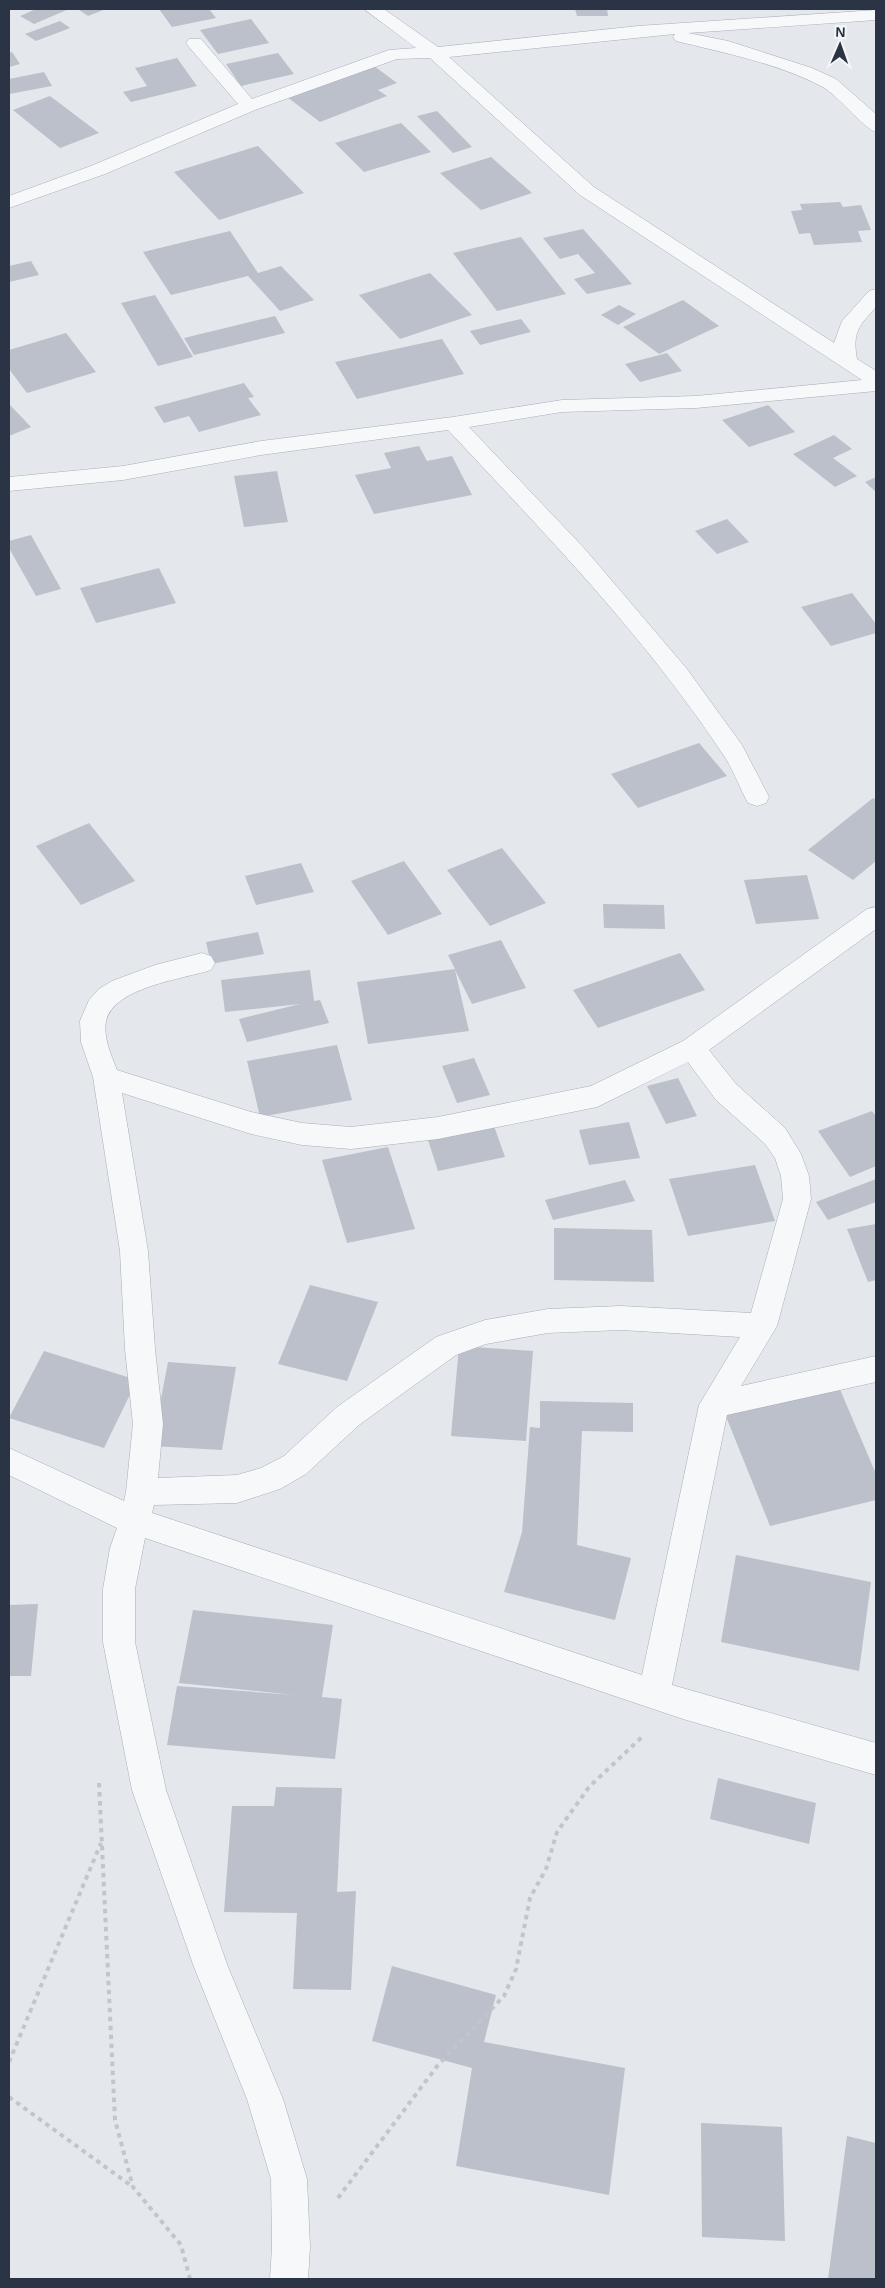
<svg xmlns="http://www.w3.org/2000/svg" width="885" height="2288" font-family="Helvetica,sans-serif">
<rect width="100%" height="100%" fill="#e4e7ec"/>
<g fill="#bbc0ca">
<polygon points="36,9 69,9 34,24 20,16"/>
<polygon points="82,9 106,9 88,16 79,10"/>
<polygon points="159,9 209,9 216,18 172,27"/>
<polygon points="575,9 607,9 608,16 577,16"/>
<polygon points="251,19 269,43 218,54 200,30"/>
<polygon points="60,21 70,28 36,41 25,34"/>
<polygon points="12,52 20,64 9,67 9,53"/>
<polygon points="278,53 294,74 241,86 226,64"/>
<polygon points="177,58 197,86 131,102 123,92 147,86 135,68"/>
<polygon points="370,63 397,83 378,90 387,96 320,122 287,97"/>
<polygon points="44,72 52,86 9,94 9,79"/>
<polygon points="50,96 99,133 60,148 13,110"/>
<polygon points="437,111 472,147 453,153 417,116"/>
<polygon points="401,123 431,152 364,172 335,143"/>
<polygon points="258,146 304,193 219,220 174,172"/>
<polygon points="491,157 532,193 481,210 440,173"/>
<polygon points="840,202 843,207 861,205 871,230 858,231 862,242 814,245 810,233 799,234 791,211 802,210 800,204"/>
<polygon points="583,229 632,284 587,294 574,279 595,273 578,254 560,259 543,238"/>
<polygon points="230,231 258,273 281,266 314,300 280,311 248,276 171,295 143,252"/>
<polygon points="521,237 566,294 497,311 453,253"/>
<polygon points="31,261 39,275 9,282 9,266"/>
<polygon points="430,273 472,315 400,339 359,295"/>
<polygon points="155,295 193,357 158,366 121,303"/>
<polygon points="683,300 719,326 659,354 623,327"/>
<polygon points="619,305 636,314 618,325 601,315"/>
<polygon points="275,316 285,333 194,355 184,338"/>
<polygon points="521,319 531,332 480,345 470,331"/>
<polygon points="66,333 96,372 27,393 9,369 9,350"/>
<polygon points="442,339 464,374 357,399 335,362"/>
<polygon points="667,353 682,371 640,382 625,364"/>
<polygon points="244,383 254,397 248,398 261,415 199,432 189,416 164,423 154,407"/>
<polygon points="9,404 31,427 9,436"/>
<polygon points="768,405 795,432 749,447 722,420"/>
<polygon points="834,435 852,449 833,458 857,476 835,487 793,454"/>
<polygon points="419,446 427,461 452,456 472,495 374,514 355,475 391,468 384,453"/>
<polygon points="277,471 288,522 244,527 234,476"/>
<polygon points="876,477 876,492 865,482"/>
<polygon points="727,519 749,542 717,554 695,531"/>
<polygon points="31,535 61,589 36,596 9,548 9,541"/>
<polygon points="159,568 176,603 96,623 80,588"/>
<polygon points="852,593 876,624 876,633 831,646 801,607"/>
<polygon points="699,743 727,776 638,808 611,774"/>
<polygon points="873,798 876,800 876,861 853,880 808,850"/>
<polygon points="89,823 135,881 81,905 36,846"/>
<polygon points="502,848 546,903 490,926 447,870"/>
<polygon points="404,861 442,914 388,935 351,881"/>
<polygon points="301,863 314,892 256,905 245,876"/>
<polygon points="807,875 819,919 756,924 744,880"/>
<polygon points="603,904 664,905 665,929 604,928"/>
<polygon points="258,932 264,954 211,964 206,942"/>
<polygon points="501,940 526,988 472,1004 455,970 469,1031 368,1044 357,982 455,969 448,955"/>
<polygon points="680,953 705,990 598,1028 573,990"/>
<polygon points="310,970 314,1001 320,1000 329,1023 247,1042 239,1019 300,1004 225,1012 221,980"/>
<polygon points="337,1045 352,1100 260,1117 247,1061"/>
<polygon points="474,1058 490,1095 457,1103 442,1066"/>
<polygon points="678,1078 697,1116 666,1124 647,1086"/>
<polygon points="872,1111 876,1116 876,1166 850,1177 818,1131"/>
<polygon points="629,1122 640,1158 589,1165 579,1130"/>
<polygon points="494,1126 505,1157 438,1171 428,1140"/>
<polygon points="388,1147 415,1229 347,1243 322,1160"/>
<polygon points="755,1165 775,1221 688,1236 669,1179"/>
<polygon points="876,1179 876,1202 828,1220 816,1202"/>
<polygon points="625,1180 635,1201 553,1220 545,1200"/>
<polygon points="876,1224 876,1280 868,1282 847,1229"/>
<polygon points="554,1228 652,1230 654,1282 554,1280"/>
<polygon points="310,1285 378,1302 347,1381 278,1364"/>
<polygon points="459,1346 533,1351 526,1441 451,1436"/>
<polygon points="44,1351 137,1380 104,1448 9,1418"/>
<polygon points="168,1362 236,1367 222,1450 152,1446"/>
<polygon points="839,1387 876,1474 876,1500 770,1526 725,1414"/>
<polygon points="540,1401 633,1403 633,1432 582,1431 577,1545 631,1558 615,1620 504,1592 522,1532 530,1427 540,1428"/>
<polygon points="736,1555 871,1582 859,1671 721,1642"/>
<polygon points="38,1604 31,1676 9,1676 9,1605"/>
<polygon points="193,1610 333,1625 322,1697 342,1699 335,1759 167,1745 177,1686 294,1695 179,1683"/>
<polygon points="718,1778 816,1803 809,1844 710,1819"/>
<polygon points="276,1787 342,1788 337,1892 356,1891 351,1990 293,1989 297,1913 224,1912 232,1806 274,1806"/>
<polygon points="392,1966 496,1995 484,2042 625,2068 609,2195 456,2166 472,2068 372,2041"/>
<polygon points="701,2123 782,2127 785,2241 702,2237"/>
<polygon points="847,2136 876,2143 876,2279 828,2279"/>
</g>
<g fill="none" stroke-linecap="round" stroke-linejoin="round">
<defs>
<g id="minor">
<path d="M364 9H384L438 47 638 26 876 10V20L688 33 728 41 812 68 836 79 876 114V132C863 128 837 94 821 86 776 63 725 53 676 41L673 37 675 34 449 57 594 187 834 343 842 321 869 291 876 289V307C859 326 852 332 857 359L876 371V391L696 408 562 412 469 427 584 548 687 669 742 745 769 797 766 803 757 806 748 803C739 787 733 768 722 753 644 635 544 533 448 430L261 455 123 480 9 491V477L123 466 261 441 453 417 562 400 696 396 862 380 580 195 430 58 397 59 255 110 105 174 9 208V196L91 166 238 104 189 47 186 43 189 39H201L252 99 389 50 416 48Z"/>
<path d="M876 907V929L709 1050 736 1084 785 1128 801 1154 809 1176 811 1199 777 1326 741 1386 876 1356V1382L727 1415 672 1685 876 1743V1775L683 1719 145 1538 135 1589V1642L166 1790 228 1967 283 2099 307 2179 310 2247 308 2279H270L272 2247 271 2179 247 2099 194 1967 132 1790 103 1642V1589L110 1548 117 1528 9 1475V1448L124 1501 126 1492 133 1424 125 1349 120 1251 93 1077 81 1042 80 1021 89 1000 99 989 112 981 155 965 202 953 211 956 215 963 211 970C183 979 114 987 106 1021 103 1037 111 1055 117 1070L251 1112 302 1123 351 1127 438 1117 591 1086 683 1041 867 909ZM688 1062 716 1100 765 1144 775 1158 781 1176 783 1199 751 1313 621 1306 548 1309 485 1320 436 1337 337 1407 284 1456 261 1468 237 1475 158 1478 163 1424 155 1349 148 1251 122 1093 251 1134 302 1145 351 1149 438 1139 597 1107ZM621 1330 740 1337 699 1405 642 1675 152 1513 154 1505 237 1503 280 1489 306 1474 359 1425 456 1355 486 1344 548 1333Z"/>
</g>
</defs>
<use href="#minor" stroke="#a9aeb7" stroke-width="1"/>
<g stroke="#c2c5cb" stroke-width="4" stroke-dasharray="4.5 4.5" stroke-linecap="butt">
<polyline points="99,1783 115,2120 133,2187 181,2245 190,2279"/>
<polyline points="9,2062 101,1843"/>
<polyline points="9,2097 133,2187"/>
<polyline points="338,2198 438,2065 504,1996 516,1969 530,1898 546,1869 557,1832 589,1787 642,1737"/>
</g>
<use href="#minor" fill="#f7f8fa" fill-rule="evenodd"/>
</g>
<rect width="885" height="2288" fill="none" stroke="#2b3445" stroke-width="20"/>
<g transform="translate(840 45) rotate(2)" stroke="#f4f6f9" stroke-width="4" paint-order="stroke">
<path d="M0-4L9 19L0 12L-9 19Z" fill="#2b3445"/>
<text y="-8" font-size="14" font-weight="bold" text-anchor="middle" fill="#2b3445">N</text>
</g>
</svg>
